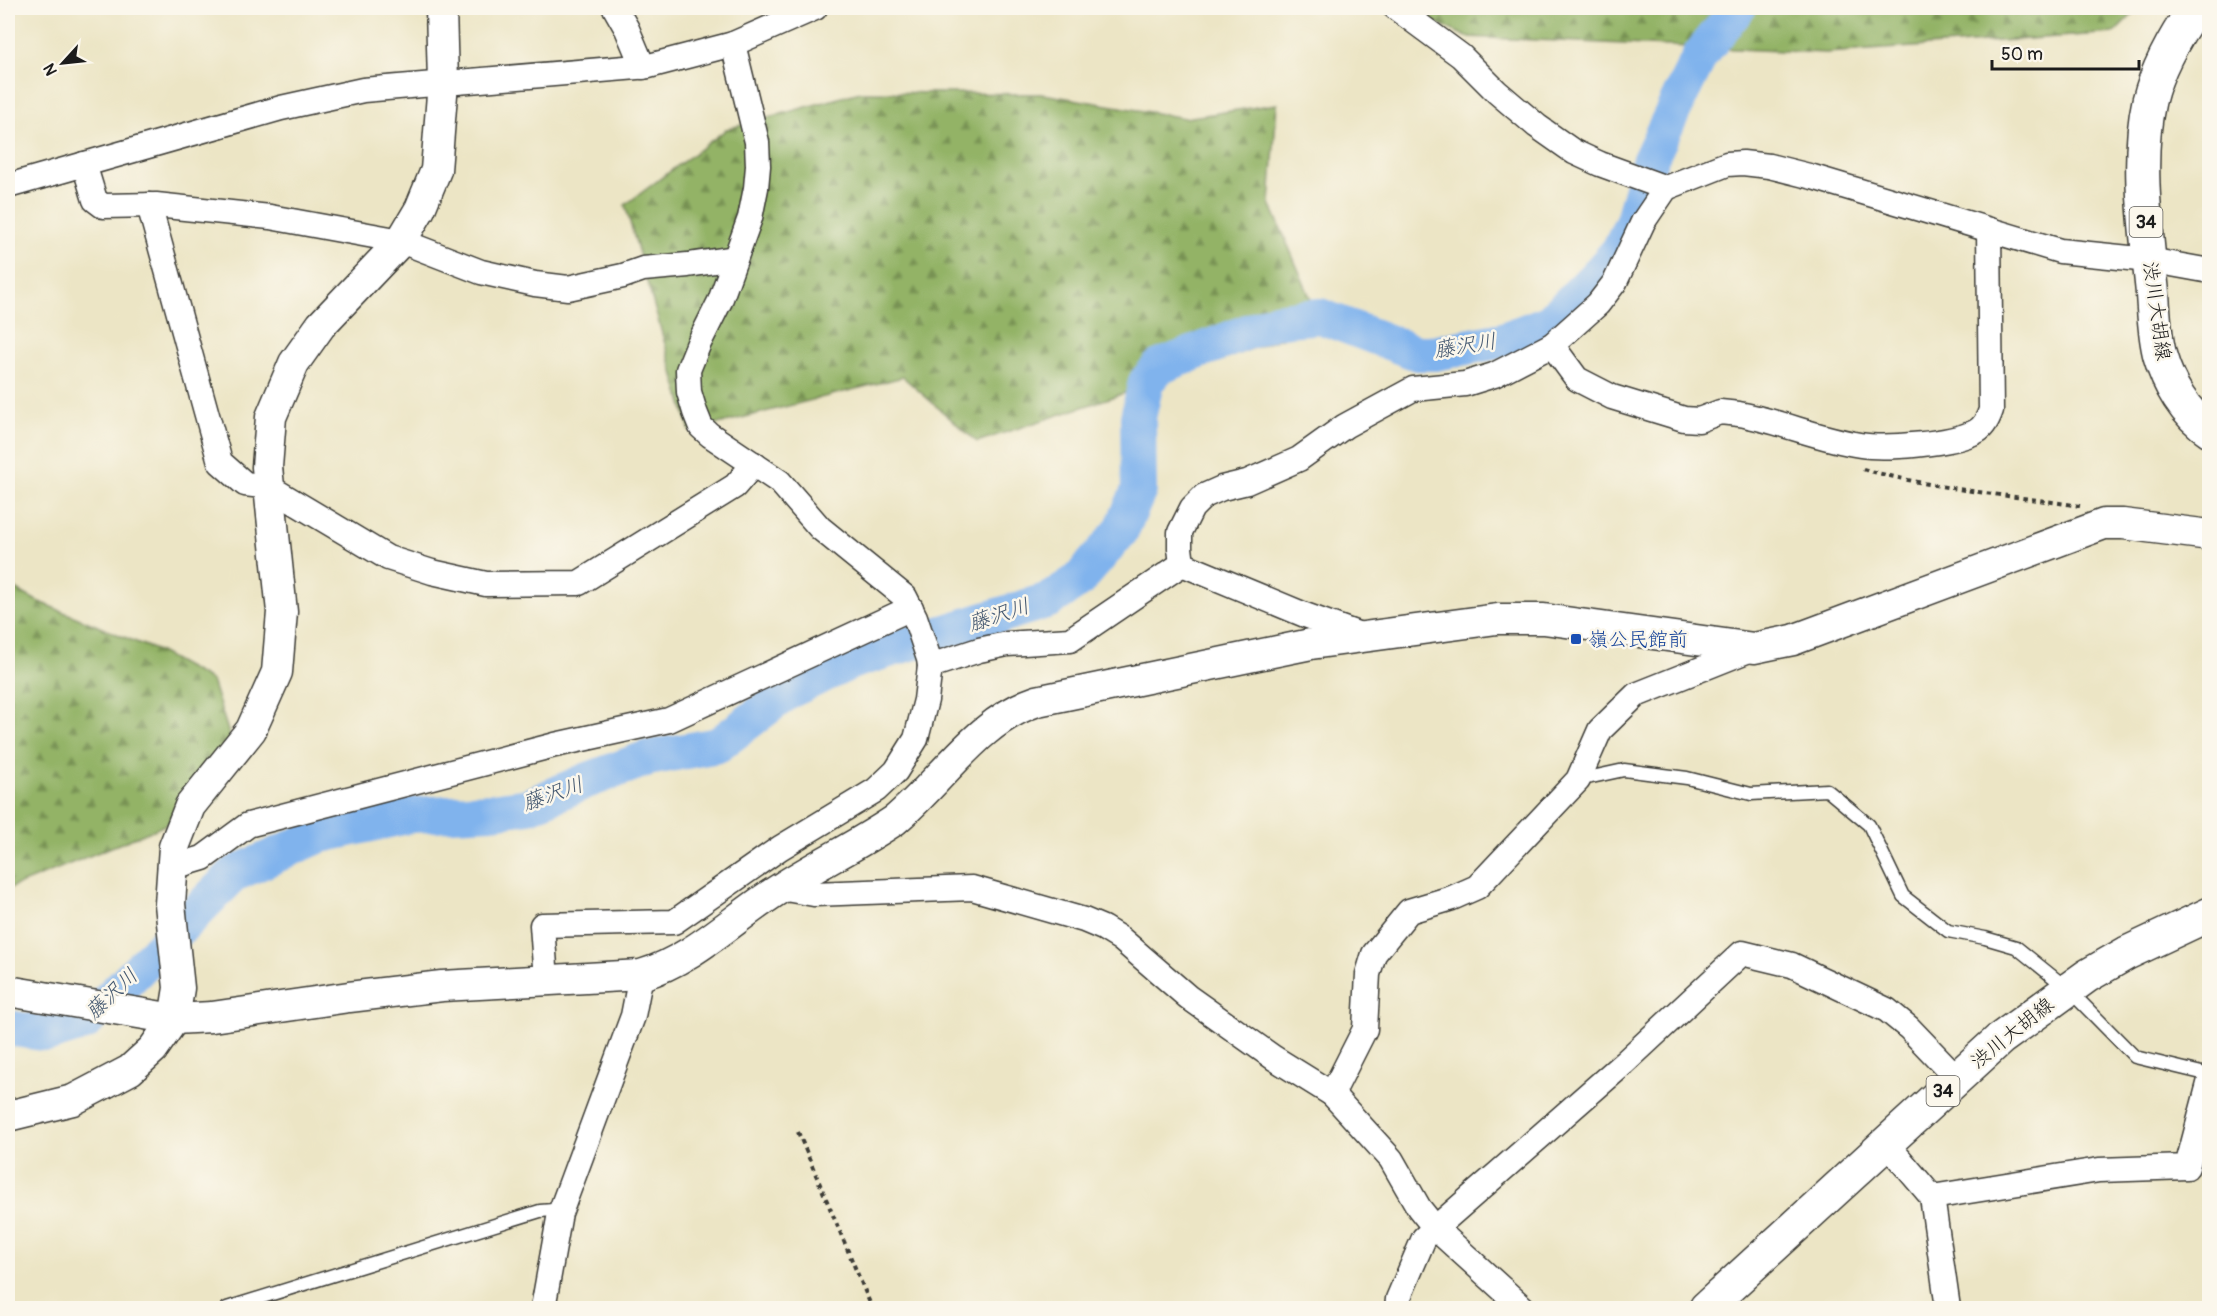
<svg xmlns="http://www.w3.org/2000/svg" width="2217" height="1316" font-family="Pangolin,'Klee One',sans-serif">
<defs>
<pattern id="forest-firs" width="22" height="20" patternUnits="userSpaceOnUse" patternTransform="scale(1.5)"><rect width="22" height="20" fill="#93b366"/><path d="M5 1l3.5 6h-7zM16 11l3.5 6h-7z" fill="#779153"/></pattern>
</defs>
<rect width="100%" height="100%" fill="#fbf7ec"/>
<filter id="ink" filterUnits="userSpaceOnUse"><feTurbulence type="fractalNoise" baseFrequency=".0167" numOctaves="2"/><feDisplacementMap in="SourceGraphic" scale="12" xChannelSelector="R" yChannelSelector="G"/><feConvolveMatrix kernelMatrix="1 2 1 2 8 2 1 2 1" color-interpolation-filters="sRGB"/></filter>
<filter id="wash" filterUnits="userSpaceOnUse"><feTurbulence type="fractalNoise" baseFrequency=".008" numOctaves="4" result="noise"/><feDisplacementMap in="SourceGraphic" scale="24" xChannelSelector="R" yChannelSelector="G"/><feGaussianBlur stdDeviation="1.35" result="paint"/><feColorMatrix in="noise" values="0 0 0 0 0 0 0 0 0 0 0 0 0 0 0 0 0 1.4 0 .05"/><feComposite in="paint" operator="in"/></filter>
<g filter="url(#wash)">
<rect width="100%" height="100%" fill="#ece5c5"/>
<g fill="url(#forest-firs)" stroke="#586841" stroke-width="1.5">
<polygon points="1405,8 2139,8 2114,33 1826,53 1467,37"/>
<polygon points="860,92 1043,94 1185,118 1277,104 1270,203 1321,323 1209,365 977,442 903,377 690,431 625,205 727,129"/>
<polygon points="8,585 37,601 158,651 212,681 232,743 219,799 156,829 8,889"/>
</g>
<g fill="none" stroke-linecap="round" stroke-linejoin="round">
<polyline stroke="#80b3ed" stroke-width="36" points="8,1028 49,1034 85,1023 234,874 318,836 412,815 492,811 529,806 586,781 648,758 718,745 789,691 853,661 1049,600 1079,580 1121,531 1139,490 1138,418 1146,382 1159,367 1275,321 1299,318 1320,316 1417,353 1435,353 1503,340 1550,322 1598,274 1619,250 1633,220 1649,162 1683,90 1701,54 1738,8"/>
</g>
</g>
<g filter="url(#ink)">
<g fill="none" stroke-linecap="round" stroke-linejoin="round">
<defs>
<g id="service">
<polyline points="1578,780 1624,770 1687,778 1751,794 1827,790 1869,825 1903,896 1948,931 1985,938 2016,947 2068,989 2135,1057 2210,1075"/>
<polyline points="227,1308 540,1211 553,1210 560,1213"/>
</g>
<g id="minor">
<polyline points="615,8 627,29 643,67"/>
<polyline points="1396,8 1461,56 1497,92 1537,126 1574,152 1600,164 1666,188"/>
<polyline points="84,164 95,200 103,206 156,205 270,217 401,241 481,272 535,284 568,288 623,276 643,269 688,265 735,258"/>
<polyline points="8,186 281,108 363,90 649,66 733,44 815,8"/>
<polyline points="149,205 220,462 245,484 269,487 388,558 432,572 486,584 579,583 735,486 754,464"/>
<path d="M1552 345 1577 379 1612 397 1684 419 1699 420 1720 412 1739 414C1780 421 1819 439 1860 445 1886 449 1951 444 1975 432 1984 428 1988 419 1991 410L1989 230"/>
<polyline points="1363,636 1305,615 1182,564 1180,548 1180,532 1192,508 1204,496 1222,488 1247,482 1299,459 1345,426 1413,389 1465,384 1494,375 1552,345 1598,304 1615,282 1643,222 1666,188 1727,164 1743,163 1769,166 1813,177 2060,251 2149,260 2210,271"/>
<polyline points="930,666 979,650 1007,644 1070,640 1182,564"/>
<polyline points="173,867 203,858 248,825 555,745 669,720 911,608"/>
<polyline points="780,888 814,894 972,888 1084,920 1103,928 1121,939 1188,997 1274,1058 1332,1094 1391,1159 1419,1208 1435,1228 1523,1308"/>
<polyline points="546,980 542,925 674,922 780,848 876,790 896,771 916,739 926,700 930,666 929,659 915,617 905,597 820,528 780,482 710,435 701,427 695,412 689,392 688,370 699,343 720,301 750,218 756,188 758,166 757,142 733,44"/>
<polyline points="1332,1094 1365,1029 1368,974 1374,954 1409,911 1452,898 1477,887 1578,780 1600,730 1636,695 1754,648"/>
<polyline points="1886,1143 1932,1197 1948,1308"/>
<polyline points="1932,1197 2099,1170 2187,1167 2210,1080"/>
<polyline points="543,1308 560,1213 633,1016 641,975"/>
<polyline points="1397,1308 1398,1299 1424,1238 1624,1063 1742,953 1792,965 1887,1010 1909,1028 1957,1078"/>
</g>
<g id="tertiary">
<path d="M8 991 174 1019 212 1017 349 997 442 986 641 975C695 959 734 917 781 888 818 864 858 845 895 820 942 781 977 721 1037 701L1311 644 1497 619H1544L1754 648 1793 640 2104 524H2123L2210 535"/>
<polyline points="8,1116 73,1100 130,1070 153,1049 174,1019 179,988 170,904 174,847 190,806 251,730 277,672 282,612 267,467 271,417 294,363 321,325 401,241 420,209 436,170 443,82 441,8"/>
</g>
<g id="primary">
<path d="M2195 8C2176 35 2157 68 2149 101 2136 159 2146 229 2152 288 2154 310 2154 334 2160 356 2168 384 2185 414 2210 430"/>
<polyline points="1706,1308 2000,1039 2087,976 2127,953 2210,914"/>
</g>
</defs>
<use href="#service" stroke="#3b3a35" stroke-width="15"/>
<use href="#minor" stroke="#3b3a35" stroke-width="27"/>
<use href="#tertiary" stroke="#3b3a35" stroke-width="33"/>
<use href="#primary" stroke="#3b3a35" stroke-width="36"/>
<g stroke="#3b3a35" stroke-width="4" stroke-dasharray="4.5 4.5" stroke-linecap="butt">
<path d="M1863 469C1933 489 2008 495 2080 506"/>
<polyline points="798,1132 872,1308"/>
</g>
<use href="#service" stroke="#fff" stroke-width="12"/>
<use href="#minor" stroke="#fff" stroke-width="24"/>
<use href="#tertiary" stroke="#fff" stroke-width="30"/>
<use href="#primary" stroke="#fff" stroke-width="33"/>
</g>
</g>
<rect fill="#1a4fb4" stroke="#fbf7ec" stroke-width="2" x="1570" y="633" width="12" height="12" rx="3"/>
<g text-anchor="middle" dominant-baseline="central" stroke-width="5" stroke-linejoin="round" paint-order="stroke">
<g fill="#fbf7ec" stroke="#5f5e5a" stroke-width="1.5">
<rect x="2129.5" y="207" width="33" height="30" rx="4.5"/>
<rect x="1926.5" y="1076" width="33" height="30" rx="4.5"/>
</g>
<g font-size="18" font-weight="bold" fill="#1c1c1c">
<text x="2146" y="222">34</text>
<text x="1943" y="1091">34</text>
</g>
<g font-size="20" fill="#1c1c1c" stroke="#fbf7ec">
<text transform="translate(2157 311) rotate(82)">渋川大胡線</text>
<text transform="translate(2012 1033) rotate(-39)">渋川大胡線</text>
</g>
<g font-size="20" fill="#164399" stroke="#fbf7ec" text-anchor="start">
<text x="1588" y="639">嶺公民館前</text>
</g>
<g font-size="21" font-style="italic" fill="#445870" stroke="#fbf7ec">
<text transform="translate(1465 346) rotate(-9)">藤沢川</text>
<text transform="translate(999 615) rotate(-18)">藤沢川</text>
<text transform="translate(553 794) rotate(-19)">藤沢川</text>
<text transform="translate(112 994) rotate(-44)">藤沢川</text>
</g>
</g>
<rect width="2217" height="1316" fill="none" stroke="#fbf7ec" stroke-width="30"/>
<g transform="translate(63 63) rotate(243)" stroke="#fbf7ec" stroke-width="4.5" paint-order="stroke">
<path d="M0-4.5L10 22L0 15L-10 22Z" fill="#1c1c1c"/>
<text y="-9" font-size="16" font-weight="bold" text-anchor="middle" fill="#1c1c1c">N</text>
</g>
<path d="M1992 60v9h147v-9" fill="none" stroke="#1c1c1c" stroke-width="3"/>
<text x="2001" y="60" font-size="18" fill="#1c1c1c" stroke="#fbf7ec" stroke-width="4.5" paint-order="stroke">50 m</text>
</svg>
